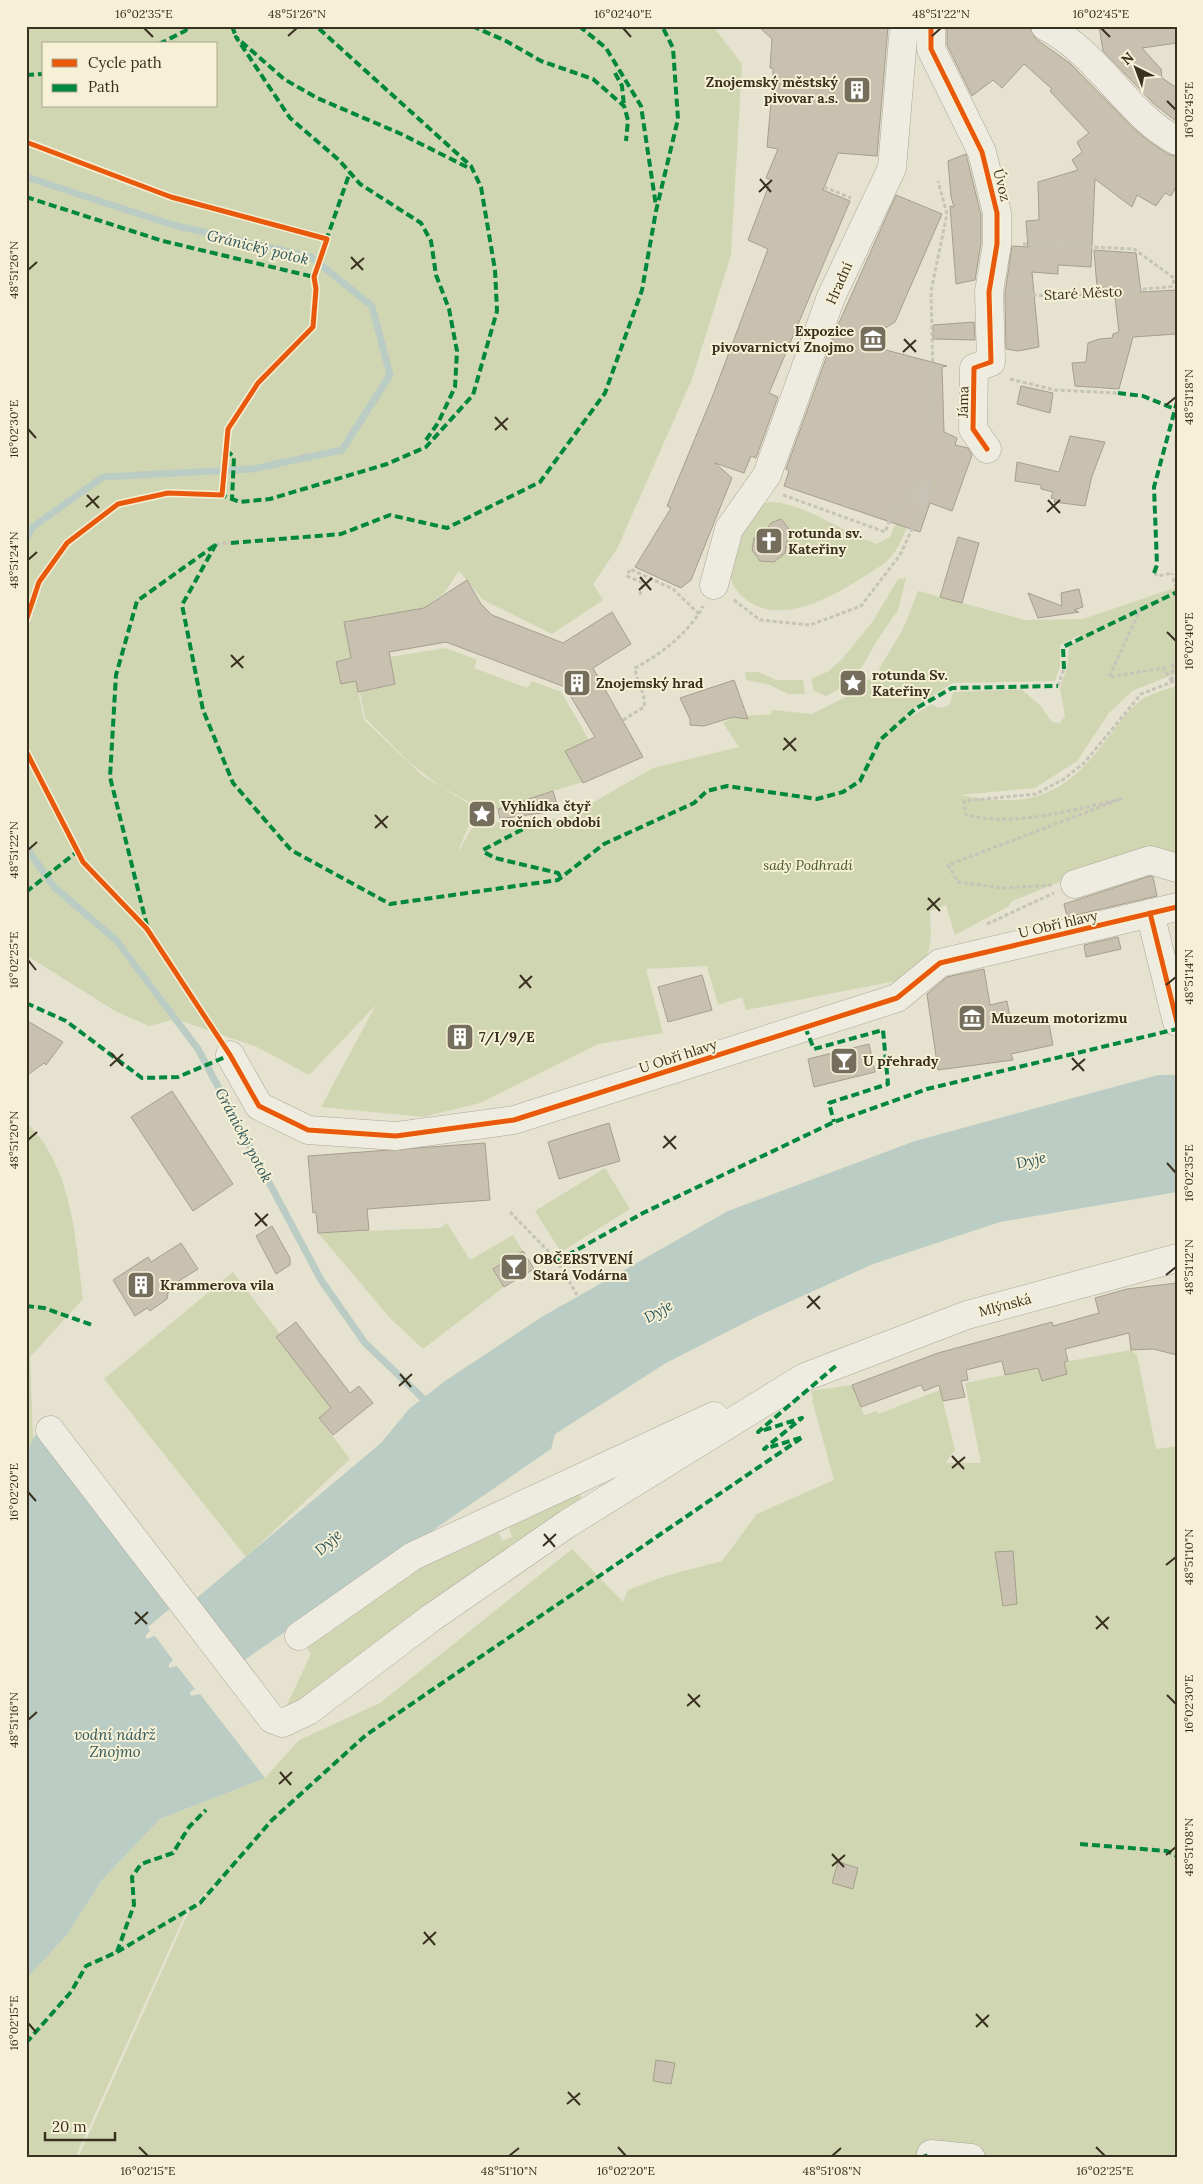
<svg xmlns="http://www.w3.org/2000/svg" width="1203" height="2184" font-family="Lora,serif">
<rect width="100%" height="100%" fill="#e5e2cf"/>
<g fill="#d1d6b2" fill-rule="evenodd">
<path d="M26 26H713L742 64 731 255 692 379 617 549 593 584 603 600 552 634 483 600 459 571 444 593 424 608 344 622 351 659 341 684 356 681 364 720 423 776 476 808 457 854 474 824 566 818 653 768 739 747 723 723 733 717 771 714 772 710 812 714 861 689 859 685 875 676 878 679 882 674 879 669 903 629 918 591 1025 620 1083 619 1177 587V673L1132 691 1109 713 1077 761 1035 788 961 795C1022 808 1060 799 1099 749 1112 733 1125 712 1141 700 1151 693 1165 690 1177 686V860L1074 876 1012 901 1009 906 955 935 946 905 930 911C931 946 934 950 911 978L746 1010 742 997 718 1005 707 966 646 969 663 1033 598 1044 480 1103 423 1117 321 1107 376 1005 309 1075 257 1047 176 1019 149 1026 115 1011 26 955ZM44 44H216V106H44ZM1080 635 1069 648 1067 668 1060 688 1065 717 1059 723 1052 722 1040 705 1021 689 953 692 950 704C943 709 938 709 932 704L908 718 906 714 952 683 1055 681 1060 666V645Z"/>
<path d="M774 502C812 507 841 532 877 544L890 537 901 512 910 521C904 533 899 549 890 558 884 565 873 570 865 576 833 596 778 629 743 597 732 587 729 579 731 564L735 563 738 540 763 503Z"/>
<polygon points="906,578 898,610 876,642 864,664 845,686 826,696 814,691 811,679 829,671 843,658 873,621 898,579"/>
<polygon points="446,648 477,660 474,668 527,688 532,681 561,692 589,740 565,751 582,782 487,812 440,786 408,761 365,718 360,692 395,684 390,657"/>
<polygon points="745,672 759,672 776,680 803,680 805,694 788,694 770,685 746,680"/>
<path d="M26 1122C73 1167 75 1238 83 1299L30 1357 33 1438 26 1456Z"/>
<polygon points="605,1168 630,1209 561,1252 535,1211"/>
<polygon points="447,1223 470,1260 513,1235 523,1251 493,1269 504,1287 423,1349 390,1318 318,1233 440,1228"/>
<polygon points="233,1272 280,1334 276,1338 310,1381 334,1405 319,1418 350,1459 246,1557 104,1379"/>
<polygon points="1131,1350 1137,1355 1156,1449 1177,1446 1177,2158 78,2158 189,1911 242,1861 187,1910 75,2158 26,2158 26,1979 67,1935 102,1880 160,1819 265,1778 299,1740 380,1703 572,1549 623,1602 628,1590 665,1576 722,1561 757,1514 834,1480 812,1400 813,1398 811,1391 852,1385 864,1415 877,1411 878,1414 940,1390 955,1450 945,1463 981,1463 965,1383 1039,1368 1067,1373 1064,1362"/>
<polygon points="577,1489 584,1503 284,1711 311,1654 306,1646 408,1574 499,1533 502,1541 512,1537 508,1523"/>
</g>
<g fill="#baccc3">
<polygon points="1158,1075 1177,1075 1177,1192 1000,1222 873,1264 754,1318 666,1363 555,1434 551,1449 240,1663 192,1602 381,1443 409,1409 445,1381 540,1318 728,1211 915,1141"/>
<polygon points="39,1432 174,1605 148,1627 150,1631 146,1635 146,1639 155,1636 173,1660 169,1664 169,1668 177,1666 195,1689 190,1692 191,1696 200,1694 265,1778 160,1819 102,1880 67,1935 26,1979 26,1456 33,1438"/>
</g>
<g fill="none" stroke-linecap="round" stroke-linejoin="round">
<g stroke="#baccc3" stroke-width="7">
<polyline points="26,177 173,225 311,257 372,306 390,375 342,450 252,469 103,477 34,526 26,538"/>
<polyline points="26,847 54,887 116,940 198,1049 321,1280 365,1343 430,1405"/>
</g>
</g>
<g fill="#c9c1b0" stroke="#a69e8e">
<polygon points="758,26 888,26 877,156 838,153 823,190 850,201 769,393 778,397 756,458 751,456 744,473 715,463 732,478 691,580 681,588 635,567 671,508 667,506 713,395 768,249 748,240 771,180 766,178 778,149 767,147 773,80 773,68 770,68 772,39"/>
<polygon points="947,26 1029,26 1036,39 1071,64 1132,127 1150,142 1168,154 1177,157 1177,185 1171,196 1165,193 1156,206 1137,195 1132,207 1095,179 1091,267 1058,265 1058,274 1032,272 1039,347 1018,351 1006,349 1005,293 1012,246 1028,247 1026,221 1039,220 1038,182 1078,170 1072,160 1082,152 1077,142 1089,133 1050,91 1052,89 1024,64 1002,88 993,80 972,96 947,45"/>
<polygon points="1099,26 1177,26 1177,43 1142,48 1161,69 1162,78 1177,88 1177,122 1153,103 1103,51"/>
<polygon points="966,154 981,215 981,243 975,280 956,284 950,206 954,207 951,197 948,161"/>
<polygon points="896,195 942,214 895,322 869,338 863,338 863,344 947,366 942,367 944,432 957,438 955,445 968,448 972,455 952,511 930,503 920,532 784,486 789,471 786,469 838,325"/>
<polygon points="1094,250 1136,253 1141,292 1177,290 1177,334 1133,337 1119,389 1075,386 1072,363 1086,362 1088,343 1099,339 1112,338 1113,334 1119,332 1114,288 1097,288"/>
<polygon points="974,322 975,340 933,339 933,325"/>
<polygon points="1021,386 1053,393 1050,413 1017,404"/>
<polygon points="1070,436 1105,442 1092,476 1085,506 1054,502 1055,499 1051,498 1053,492 1041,489 1041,485 1015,481 1017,462 1059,472"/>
<polygon points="781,519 789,529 785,553 774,562 760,561 752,550 754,538 766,530 771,523"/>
<polygon points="958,537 979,543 962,603 940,597"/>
<polygon points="467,580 481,604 492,615 563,643 612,612 631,644 593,668 643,757 583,783 565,751 595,737 565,687 446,642 389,652 395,684 358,692 356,681 341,684 336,662 351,658 344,622 424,608"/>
<polygon points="1079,589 1083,607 1074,610 1079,612 1038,618 1028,593 1062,606 1061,593"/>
<polygon points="734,680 748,719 733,717 704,726 690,725 690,719 680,698"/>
<polygon points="553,791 558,808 548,812 500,819 498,809"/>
<polygon points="1150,876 1153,877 1157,896 1067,917 1064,904"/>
<polygon points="1118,937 1121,949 1086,957 1084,945"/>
<polygon points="984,969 990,1005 1007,1001 1011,1023 1048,1019 1053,1045 1011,1054 1013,1060 938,1070 927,994 947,977"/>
<polygon points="702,975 712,1010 668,1022 658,987"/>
<polygon points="26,1020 63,1042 46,1065 44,1063 26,1076"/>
<polygon points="869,1044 875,1072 814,1087 808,1059"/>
<polygon points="172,1091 233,1184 193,1211 131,1117"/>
<polygon points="609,1123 620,1161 559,1179 548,1142"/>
<polygon points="485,1143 490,1200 367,1209 369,1230 318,1233 316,1212 313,1213 308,1156"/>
<polygon points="272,1226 290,1258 290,1265 276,1274 256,1236"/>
<polygon points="181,1243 198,1269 169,1287 167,1299 150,1311 147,1308 135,1316 113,1280 148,1257 151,1262"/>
<polygon points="523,1251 534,1269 504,1287 493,1269"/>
<polygon points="1177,1283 1177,1355 1153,1349 1131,1350 1129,1333 1065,1349 1068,1361 1064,1362 1067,1374 1042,1381 1038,1368 1005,1375 1002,1361 966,1370 968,1380 961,1381 965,1397 943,1401 939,1385 924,1391 921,1385 861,1407 852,1385 938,1353 1052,1322 1053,1326 1099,1313 1095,1298 1127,1289"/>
<polygon points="296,1322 350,1393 359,1386 373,1403 333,1435 319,1418 331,1408 276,1337"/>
<polygon points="1013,1551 1017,1604 1003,1606 995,1552"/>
<polygon points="838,1862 858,1868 853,1889 832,1883"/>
<polygon points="656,2060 675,2063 671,2084 653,2081"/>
</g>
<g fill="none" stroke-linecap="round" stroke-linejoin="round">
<defs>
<g id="minor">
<polyline points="931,26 931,49 982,152 997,213 997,244 989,292 991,362 974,368 973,429 987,449"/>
<path d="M1045 26C1101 55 1124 112 1177 141"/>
<polyline points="714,585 729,529 767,475 831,297 892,168 904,26"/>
<polyline points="1075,884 1150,860 1177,868"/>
<polyline points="1150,913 1177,1022"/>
<polyline points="230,1055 259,1106 308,1130 396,1136 514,1120 897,998 940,963 1177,907"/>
<polyline points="50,1430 272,1719 283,1723 308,1711 431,1618 567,1524 805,1377 967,1315 1177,1258"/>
<polyline points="299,1636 413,1556 714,1416"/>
<polyline points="931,2154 971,2158"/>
</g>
</defs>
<use href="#minor" stroke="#aba798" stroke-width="29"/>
<g stroke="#c6c3b8" stroke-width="3" stroke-dasharray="4 2.5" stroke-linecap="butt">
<polyline points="824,187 851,198"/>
<polyline points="1023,244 1134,249 1174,278 1173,286"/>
<polyline points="1013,293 1058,297 1177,286"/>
<polyline points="1010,379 1055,390 1118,393"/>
<polyline points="930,426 934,417 931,291 947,214 938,181"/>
<polyline points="783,495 885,532 894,510 902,508 907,498 923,504"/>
<polyline points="916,497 921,488"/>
<polyline points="216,544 231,543"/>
<polyline points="1154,573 1158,576 1172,573 1172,575"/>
<polyline points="1173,578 1175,586"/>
<polyline points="1174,594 1177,596"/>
<polyline points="640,595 643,583 627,576 630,569 673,589 699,614"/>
<path d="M734 600 760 620 810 625 861 606 900 555 932 486 918 479 911 493 923 498C926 492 929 488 928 481"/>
<polyline points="1141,608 1109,677 1164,668 1172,682 1173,664 1177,663"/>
<polyline points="1058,686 1064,669"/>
<path d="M623 720 644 707C647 696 636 681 635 668 660 655 690 632 703 606"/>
<path d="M1052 885 1003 888 958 882 948 865 1121 799C1072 810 1016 827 966 815L964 801 1036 794 1064 779 1084 763 1141 694 1177 680"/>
<polyline points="987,924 1054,893"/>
<polyline points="510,1212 556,1259 577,1295"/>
</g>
<use href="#minor" stroke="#eeebe1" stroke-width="28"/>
<g stroke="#00873e" stroke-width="4" stroke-dasharray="8 4" stroke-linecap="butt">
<polyline points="232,26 236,37"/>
<polyline points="472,26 506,41 541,61 593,79 624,106 628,120 626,141"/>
<polyline points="579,26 606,48 641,106 656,206"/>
<polyline points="159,44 185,31 189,26"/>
<polyline points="615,73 622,86 624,106"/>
<polyline points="26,75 44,74"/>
<polyline points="26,197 163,241 314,277"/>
<polyline points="326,241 350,172"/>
<polyline points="1118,393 1143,396 1177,410"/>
<polyline points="426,440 438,423 455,387 457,351 449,309 436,275 431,241 421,223 360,184 339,160 290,118 236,37 284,79 317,98 399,133 467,167"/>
<polyline points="226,450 234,457 232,499"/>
<polyline points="219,494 240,502 270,499 387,464 426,447 473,395 497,311 495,270 481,187 471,166 316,26"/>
<polyline points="231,543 341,534 390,515 447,528 540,482 605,393 642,290 656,211 678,119 673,48 662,26"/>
<polyline points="216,544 182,605 203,710 233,783 291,850 390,904 558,880 604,844 694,803 707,791 727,786 817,799 843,792 860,781 880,740 915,709 952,688 1058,686"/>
<polyline points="1154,573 1157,565 1154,487 1177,402"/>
<polyline points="1064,669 1063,647 1177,592"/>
<polyline points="524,819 525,828 483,850 484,852 495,858 558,873 561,878"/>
<polyline points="26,892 78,851"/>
<polyline points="147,926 110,777 116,675 137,601 214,546"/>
<polyline points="26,1003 66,1021 142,1078 178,1077 230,1055 228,1052"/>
<polyline points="805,1027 814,1049 883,1030 888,1084 829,1103 834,1122"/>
<polyline points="557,1261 643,1213 834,1122 927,1089 1177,1029"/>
<polyline points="26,1306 44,1308 92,1325"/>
<polyline points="1080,1844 1167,1851 1177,1856"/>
<polyline points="117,1952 134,1905 132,1877 141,1864 173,1853 189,1827 206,1810"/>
<polyline points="26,2043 71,1992 86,1966 117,1952 200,1903 272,1820 366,1735 803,1437 764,1449 802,1418 758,1432 838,1364"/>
<polyline points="920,2158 931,2154"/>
</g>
<defs>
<g id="cycleway">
<polyline points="931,26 931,49 982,152 997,213 997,244 989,292 991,362 974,368 973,429 987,449"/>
<polyline points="26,142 171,197 327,239 314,277 316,289 313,327 258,383 228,429 222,495 168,493 118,504 67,543 39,582 26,621"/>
<polyline points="26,751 83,862 147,929 230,1055 259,1106 308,1130 396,1136 514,1120 897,998 940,963 1177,907"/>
<polyline points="1150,913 1177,1022"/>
</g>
</defs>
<use href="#cycleway" stroke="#f6f1d6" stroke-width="8"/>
<use href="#cycleway" stroke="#e8590c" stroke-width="5"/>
</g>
<path fill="none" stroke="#3a301f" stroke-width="2" d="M144 28 153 37M623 28 631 37M1101 28 1110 37M288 36 297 28M932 36 941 28M1167 101 1176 110M760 179 771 192M759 192 772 180M351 257 363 270M351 269 364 258M28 270 37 262M904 339 916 352M903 352 916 340M1166 405 1176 397M495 417 507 430M28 429 36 438M495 430 508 418M87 495 99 508M1048 500 1060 513M86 507 99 496M1047 512 1060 500M28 560 37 552M640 577 651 590M639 590 652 578M1167 632 1176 641M231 655 243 668M231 667 244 656M784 738 796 751M783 750 796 738M375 815 387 828M375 828 388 816M28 850 37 842M928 898 940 911M927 910 940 898M28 960 36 970M520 975 531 988M1166 985 1176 977M519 988 532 976M111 1053 123 1066M1072 1058 1084 1071M110 1066 123 1054M1072 1070 1085 1059M664 1136 676 1149M28 1140 37 1132M663 1148 676 1136M1167 1163 1176 1173M255 1213 267 1226M255 1226 268 1214M1166 1275 1176 1267M808 1296 820 1309M807 1308 820 1296M400 1374 411 1387M399 1386 412 1374M952 1456 964 1469M952 1468 965 1457M28 1492 36 1501M544 1534 555 1547M543 1546 556 1534M1166 1565 1176 1557M135 1612 147 1624M1096 1616 1108 1629M135 1624 148 1612M1096 1629 1109 1617M688 1694 700 1707M1167 1695 1176 1704M687 1706 700 1695M28 1720 37 1712M280 1772 291 1785M279 1784 292 1772M832 1854 844 1867M1166 1855 1176 1847M832 1866 845 1855M424 1932 435 1945M423 1944 436 1932M976 2014 988 2027M28 2023 36 2032M976 2027 989 2015M568 2092 580 2105M567 2104 580 2093M139 2147 148 2156M618 2147 626 2156M1096 2147 1105 2156M509 2156 519 2148M832 2156 841 2148"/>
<defs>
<symbol id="building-square" viewBox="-11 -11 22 22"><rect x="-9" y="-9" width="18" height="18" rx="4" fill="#766e5d" stroke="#f6f1d6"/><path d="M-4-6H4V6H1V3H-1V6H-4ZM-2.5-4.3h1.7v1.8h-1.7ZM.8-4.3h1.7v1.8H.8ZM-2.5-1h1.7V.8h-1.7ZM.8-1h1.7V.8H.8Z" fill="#fff"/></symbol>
<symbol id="museum-square" viewBox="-11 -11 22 22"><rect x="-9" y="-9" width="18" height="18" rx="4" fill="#766e5d" stroke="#f6f1d6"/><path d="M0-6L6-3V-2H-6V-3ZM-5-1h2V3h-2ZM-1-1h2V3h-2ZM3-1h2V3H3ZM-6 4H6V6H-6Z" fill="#fff"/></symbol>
<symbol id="church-square" viewBox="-11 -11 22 22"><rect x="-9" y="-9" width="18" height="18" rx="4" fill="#766e5d" stroke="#f6f1d6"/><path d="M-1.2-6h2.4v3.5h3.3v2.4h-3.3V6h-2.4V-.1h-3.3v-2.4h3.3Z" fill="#fff"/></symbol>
<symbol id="sight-square" viewBox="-11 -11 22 22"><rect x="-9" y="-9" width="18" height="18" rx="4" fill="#766e5d" stroke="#f6f1d6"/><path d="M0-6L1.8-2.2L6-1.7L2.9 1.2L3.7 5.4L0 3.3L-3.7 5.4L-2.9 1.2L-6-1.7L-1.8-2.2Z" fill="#fff"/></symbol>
<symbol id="bar-square" viewBox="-11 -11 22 22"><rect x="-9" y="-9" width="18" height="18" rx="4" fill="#766e5d" stroke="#f6f1d6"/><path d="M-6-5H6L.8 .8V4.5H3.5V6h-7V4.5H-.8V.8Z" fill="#fff"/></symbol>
</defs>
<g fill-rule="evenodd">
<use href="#building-square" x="841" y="74" width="32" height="32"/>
<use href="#museum-square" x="857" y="323" width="32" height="32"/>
<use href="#church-square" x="753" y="525" width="32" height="32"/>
<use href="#building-square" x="561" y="667" width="32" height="32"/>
<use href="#sight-square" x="837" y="667" width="32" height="32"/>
<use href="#sight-square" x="466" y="798" width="32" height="32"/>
<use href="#museum-square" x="956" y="1002" width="32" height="32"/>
<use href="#building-square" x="444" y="1021" width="32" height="32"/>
<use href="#bar-square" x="828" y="1045" width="32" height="32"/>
<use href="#bar-square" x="498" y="1251" width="32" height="32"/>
<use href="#building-square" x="125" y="1269" width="32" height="32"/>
</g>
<g text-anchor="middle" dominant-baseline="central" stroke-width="4" stroke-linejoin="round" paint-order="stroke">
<g font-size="14" font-weight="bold" fill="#3a301f" stroke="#f6f1d6" text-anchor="start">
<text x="838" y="82" text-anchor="end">Znojemský městský<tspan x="838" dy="16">pivovar a.s.</tspan></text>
<text x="854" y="331" text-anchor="end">Expozice<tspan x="854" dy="16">pivovarnictví Znojmo</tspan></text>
<text x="788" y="533">rotunda sv.<tspan x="788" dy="16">Kateřiny</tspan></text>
<text x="872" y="675">rotunda Sv.<tspan x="872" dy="16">Kateřiny</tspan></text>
<text x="596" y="683">Znojemský hrad</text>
<text x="501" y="806">Vyhlídka čtyř<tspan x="501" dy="16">ročních období</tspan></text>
<text x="991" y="1018">Muzeum motorizmu</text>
<text x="479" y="1037">7/I/9/E</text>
<text x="863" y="1061">U přehrady</text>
<text x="533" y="1259">OBČERSTVENÍ<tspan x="533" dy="16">Stará Vodárna</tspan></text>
<text x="160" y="1285">Krammerova vila</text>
</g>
<g font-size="14" fill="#3a301f" stroke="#f6f1d6">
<text transform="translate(1002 185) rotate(76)">Úvoz</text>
<text transform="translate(839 283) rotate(-66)">Hradní</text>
<text transform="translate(1083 293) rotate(-3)">Staré Město</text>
<text transform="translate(963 402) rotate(-89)">Jáma</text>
<text transform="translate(1058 924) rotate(-13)">U Obří hlavy</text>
<text transform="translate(678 1056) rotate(-18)">U Obří hlavy</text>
<text transform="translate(1005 1305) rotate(-15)">Mlýnská</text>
</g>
<g font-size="14" font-style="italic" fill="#445626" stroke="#f6f1d6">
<text x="808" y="865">sady Podhradí</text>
</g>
<g font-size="15" font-style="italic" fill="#2f575a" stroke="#f6f1d6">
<text transform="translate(258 247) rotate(14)">Gránický potok</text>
<text transform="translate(244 1135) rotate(62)">Gránický potok</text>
<text transform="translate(1031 1160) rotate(-13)">Dyje</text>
<text transform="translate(658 1311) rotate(-30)">Dyje</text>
<text transform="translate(328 1542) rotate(-42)">Dyje</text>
<text x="115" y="1734">vodní nádrž<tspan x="115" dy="17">Znojmo</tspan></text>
</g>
</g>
<rect width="1203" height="2184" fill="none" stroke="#f6f1d6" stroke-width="55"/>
<rect x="42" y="42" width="175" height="65" fill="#f6f1d6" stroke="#aba48d"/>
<rect x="52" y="59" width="25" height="8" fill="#e8590c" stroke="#aba48d"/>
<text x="88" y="68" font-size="15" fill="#3a301f">Cycle path</text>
<rect x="52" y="84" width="25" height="8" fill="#00873e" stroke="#aba48d"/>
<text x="88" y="92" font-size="15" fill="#3a301f">Path</text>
<g transform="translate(1136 68) rotate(318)" stroke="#f6f1d6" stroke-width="4" paint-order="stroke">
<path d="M0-4L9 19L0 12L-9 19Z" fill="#3a301f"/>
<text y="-8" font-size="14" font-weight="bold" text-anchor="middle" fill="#3a301f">N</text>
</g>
<path d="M45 2132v8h70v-8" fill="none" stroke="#3a301f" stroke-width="2.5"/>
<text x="52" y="2132" font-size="15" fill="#3a301f" stroke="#f6f1d6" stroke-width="4" paint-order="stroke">20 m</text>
<rect x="28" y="28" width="1148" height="2128" fill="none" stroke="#3a301f" stroke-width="2"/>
<g font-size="12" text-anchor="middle" fill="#3a301f">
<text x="144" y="18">16°02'35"E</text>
<text x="297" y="18">48°51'26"N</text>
<text x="623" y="18">16°02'40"E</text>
<text x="941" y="18">48°51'22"N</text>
<text x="1101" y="18">16°02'45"E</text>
<text transform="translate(1189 110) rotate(-90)" y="4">16°02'45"E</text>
<text transform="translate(14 270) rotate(-90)" y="4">48°51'26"N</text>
<text transform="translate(1189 397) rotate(-90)" y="4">48°51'18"N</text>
<text transform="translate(14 429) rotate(-90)" y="4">16°02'30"E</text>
<text transform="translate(14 560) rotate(-90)" y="4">48°51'24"N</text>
<text transform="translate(1189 641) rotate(-90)" y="4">16°02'40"E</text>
<text transform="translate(14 850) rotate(-90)" y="4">48°51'22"N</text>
<text transform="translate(14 960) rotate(-90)" y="4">16°02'25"E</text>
<text transform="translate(1189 977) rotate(-90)" y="4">48°51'14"N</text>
<text transform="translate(14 1140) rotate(-90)" y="4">48°51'20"N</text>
<text transform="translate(1189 1173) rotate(-90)" y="4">16°02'35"E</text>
<text transform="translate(1189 1267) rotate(-90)" y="4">48°51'12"N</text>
<text transform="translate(14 1492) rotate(-90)" y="4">16°02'20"E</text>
<text transform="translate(1189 1557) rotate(-90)" y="4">48°51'10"N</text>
<text transform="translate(1189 1704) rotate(-90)" y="4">16°02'30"E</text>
<text transform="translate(14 1720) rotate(-90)" y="4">48°51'16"N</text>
<text transform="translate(1189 1847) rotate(-90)" y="4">48°51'08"N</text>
<text transform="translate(14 2023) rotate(-90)" y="4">16°02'15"E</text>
<text x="148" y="2175">16°02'15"E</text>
<text x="509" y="2175">48°51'10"N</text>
<text x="626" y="2175">16°02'20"E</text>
<text x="832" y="2175">48°51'08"N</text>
<text x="1105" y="2175">16°02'25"E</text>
</g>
</svg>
